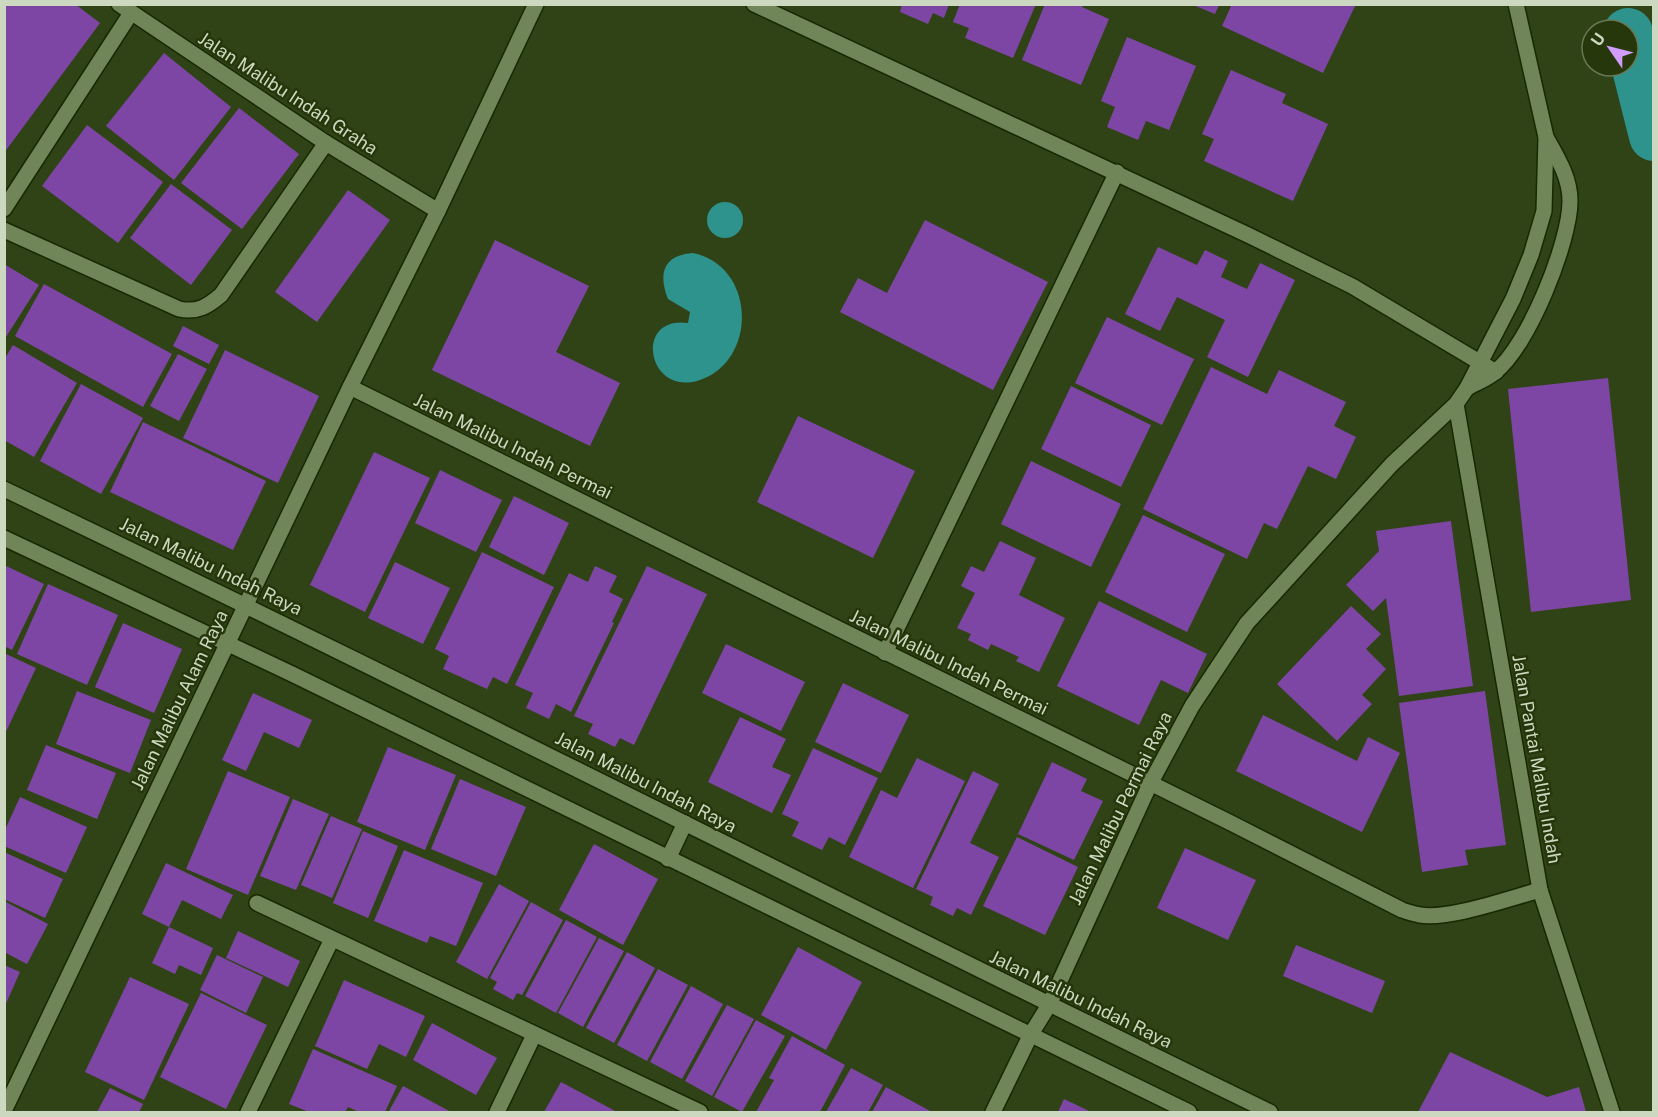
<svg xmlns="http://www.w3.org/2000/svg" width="1658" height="1117" font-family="'Public Sans',sans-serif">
<rect width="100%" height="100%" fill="#304317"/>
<g fill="#2e938c">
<circle cx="725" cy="220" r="18"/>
<path d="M693 253C756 266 758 360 700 380 647 398 633 315 688 323L690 312 668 299C658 274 663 255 693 253Z"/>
</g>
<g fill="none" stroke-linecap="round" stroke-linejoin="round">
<polyline stroke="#2e938c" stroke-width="50" points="1628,33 1654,136"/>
</g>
<g fill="#7e46a4">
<polygon points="8,4 75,4 100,23 4,153 4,9"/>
<polygon points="902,4 949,4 944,18 933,13 928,24 900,12"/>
<polygon points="960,4 1036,4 1013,58 965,38 969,28 953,22"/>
<polygon points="1045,4 1083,4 1082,7 1109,19 1081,85 1022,60"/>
<polygon points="1232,4 1356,4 1323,73 1222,26"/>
<polygon points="1193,5 1219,5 1215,14"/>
<polygon points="1127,37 1196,66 1169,130 1146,121 1138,140 1107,127 1115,107 1101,101"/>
<polygon points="164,53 231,107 174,180 106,126"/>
<polygon points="1231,70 1286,94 1282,103 1328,124 1293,201 1204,161 1214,139 1202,134"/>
<polygon points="239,108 299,154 242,229 181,183"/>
<polygon points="87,125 163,182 118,243 42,186"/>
<polygon points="171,184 232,230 191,285 130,238"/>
<polygon points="348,190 390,220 317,322 275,292"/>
<polygon points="925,220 1048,282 993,390 840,312 858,278 887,293"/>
<polygon points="495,240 589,286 556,352 620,383 590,446 432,370"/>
<polygon points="1158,247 1197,265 1205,250 1228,261 1221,277 1247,289 1260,263 1295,280 1248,377 1207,357 1225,320 1177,297 1160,331 1125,314"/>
<polygon points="4,264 39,285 4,340"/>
<polygon points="44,284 172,354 143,407 15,336"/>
<polygon points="1107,317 1194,359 1162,425 1075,383"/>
<polygon points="183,326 219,345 209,364 173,346"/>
<polygon points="13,345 77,383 34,457 4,440 4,360"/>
<polygon points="225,350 319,396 278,483 183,438"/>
<polygon points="178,354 207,369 179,421 150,406"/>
<polygon points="1211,367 1267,394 1279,370 1346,402 1334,426 1356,437 1336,479 1308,466 1277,529 1264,523 1247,559 1143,509"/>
<polygon points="1608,378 1631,600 1531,612 1508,389"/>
<polygon points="81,384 143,418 101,494 40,461"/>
<polygon points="1071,386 1151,425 1121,487 1041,449"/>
<polygon points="798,416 915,471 873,558 757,502"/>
<polygon points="143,422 266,481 233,550 110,492"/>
<polygon points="374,452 430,478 365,612 310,585"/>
<polygon points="1031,461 1121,504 1091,567 1001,524"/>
<polygon points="440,470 502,500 476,552 415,523"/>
<polygon points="514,496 569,523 544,575 489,547"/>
<polygon points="1143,515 1225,554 1187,632 1105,592"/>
<polygon points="1451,521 1473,686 1399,696 1386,598 1373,611 1346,585 1379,551 1376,531"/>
<polygon points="1000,541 1036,558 1019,595 1065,618 1039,672 1016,661 1019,657 991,644 988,650 968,640 971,634 957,628 975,593 961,586 971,566 984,572"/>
<polygon points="482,552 554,587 507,684 493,677 487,689 443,669 449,656 435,649"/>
<polygon points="395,562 450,588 423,644 368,618"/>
<polygon points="4,565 44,584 12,650 4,646"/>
<polygon points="595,566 617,576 609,592 623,599 612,622 614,623 571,712 556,704 549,719 526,708 533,693 515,685 569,573 588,582"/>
<polygon points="647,566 707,594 634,745 620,738 615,747 588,734 593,724 574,716"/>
<polygon points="48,584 118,615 87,685 17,654"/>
<polygon points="1099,601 1207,654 1188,693 1161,680 1139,725 1057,686"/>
<polygon points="1351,606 1381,634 1366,649 1386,669 1362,695 1372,704 1337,741 1277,684"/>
<polygon points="123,623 182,649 154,713 95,687"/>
<polygon points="726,644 805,682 781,731 702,693"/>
<polygon points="4,653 36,668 4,736"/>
<polygon points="843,683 909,715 881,773 815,742"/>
<polygon points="77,691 151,720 130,773 56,744"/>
<polygon points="1485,691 1506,845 1465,850 1468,865 1422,872 1399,703"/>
<polygon points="253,693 312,720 299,748 264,732 246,771 222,760"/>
<polygon points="1263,715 1357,761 1368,737 1400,753 1362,832 1236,771"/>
<polygon points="740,717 786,739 772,767 791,775 772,813 708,782"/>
<polygon points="46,745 116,773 97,819 27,790"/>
<polygon points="388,747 456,775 425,850 357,822"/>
<polygon points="813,748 878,778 845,845 829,837 822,850 792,836 799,822 782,814"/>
<polygon points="917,758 965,781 913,888 849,857 881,790 897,798"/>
<polygon points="1052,762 1087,779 1081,791 1103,801 1074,860 1018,834"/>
<polygon points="228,771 290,797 248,895 186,869"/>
<polygon points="973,771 999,784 970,843 999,857 971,915 957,908 953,916 930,905 933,897 916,889"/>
<polygon points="460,779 526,807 496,876 431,849"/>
<polygon points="20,797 87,827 66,873 4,846 4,832"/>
<polygon points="293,799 329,814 296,890 260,876"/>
<polygon points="331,816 362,829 332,898 301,885"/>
<polygon points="363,831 398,846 368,918 333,903"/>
<polygon points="1017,837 1078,867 1045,935 983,906"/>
<polygon points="594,844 658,879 623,945 559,910"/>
<polygon points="1185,848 1256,880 1228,940 1157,908"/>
<polygon points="404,850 483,883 456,946 430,936 427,943 374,921"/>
<polygon points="4,852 63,879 45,918 4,899"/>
<polygon points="166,863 233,895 221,919 182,900 169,927 142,914"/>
<polygon points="499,884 529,901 487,979 456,962"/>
<polygon points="4,901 48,924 27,964 4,952"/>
<polygon points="531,902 563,920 522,995 517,993 513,1000 493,989 497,982 490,978"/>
<polygon points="566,920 597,937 556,1013 525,996"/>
<polygon points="169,927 213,948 201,975 179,965 175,974 152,963"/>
<polygon points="238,931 300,961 288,987 226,958"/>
<polygon points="599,938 624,951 583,1027 558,1013"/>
<polygon points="1296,945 1385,981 1372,1013 1283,976"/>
<polygon points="798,947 862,982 826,1050 761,1015"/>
<polygon points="627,952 655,968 614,1043 586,1028"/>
<polygon points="217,955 263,977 246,1013 200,990"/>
<polygon points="4,965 20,972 4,1008"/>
<polygon points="658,969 688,985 647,1061 617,1045"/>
<polygon points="130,977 189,1004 144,1100 85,1072"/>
<polygon points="344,980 425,1016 406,1057 379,1044 367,1069 315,1046"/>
<polygon points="691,986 723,1004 682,1079 650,1062"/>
<polygon points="201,993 267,1025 226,1109 160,1077"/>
<polygon points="727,1005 754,1019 712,1096 685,1081"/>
<polygon points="756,1020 785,1036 742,1112 714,1097"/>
<polygon points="432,1023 497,1058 476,1095 413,1060"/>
<polygon points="792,1036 845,1065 820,1112 756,1112 774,1080 769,1078"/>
<polygon points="313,1049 397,1086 385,1112 359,1112 348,1107 345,1112 309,1112 289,1104"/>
<polygon points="1450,1052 1547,1097 1579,1087 1586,1112 1418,1112"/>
<polygon points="851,1068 883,1085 868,1112 826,1112"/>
<polygon points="561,1082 617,1112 544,1112"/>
<polygon points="403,1086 451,1112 392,1112 389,1111"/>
<polygon points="886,1087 932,1112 872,1112"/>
<polygon points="110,1088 143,1104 139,1112 97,1112"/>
<polygon points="1064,1099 1091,1112 1058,1112"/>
</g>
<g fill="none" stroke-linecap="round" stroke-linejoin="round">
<defs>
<g id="street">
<polyline points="119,4 326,143 438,211"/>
<polyline points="754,4 1248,235 1352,286 1496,372"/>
<polyline points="4,209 131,13"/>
<path d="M4 230 179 309C198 313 208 306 221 295L326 143"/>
<path d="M350 387 1229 822 1402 910C1408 912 1414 914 1420 915 1449 920 1510 898 1540 890"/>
<path d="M1467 388C1476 383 1487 379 1495 372 1528 347 1570 242 1570 201 1570 177 1557 157 1546 137"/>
<polyline points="1456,404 1540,890 1612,1112"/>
<path d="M4 489C429 692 847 907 1270 1112"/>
<polyline points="4,538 292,674 1189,1112"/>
<polyline points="885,653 1117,172"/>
<polyline points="668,859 685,823"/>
<polyline points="257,903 700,1112"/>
<polyline points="4,1111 350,387 438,211 536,4"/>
<polyline points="248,1112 332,939"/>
<polyline points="497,1112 534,1035"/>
<polyline points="993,1112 1031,1034 1049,1005 1150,784 1192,706 1247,623 1392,464 1456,404 1467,388 1513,299 1531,255 1544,211 1546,137 1516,4"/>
</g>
</defs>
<use href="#street" stroke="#172900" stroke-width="18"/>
<use href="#street" stroke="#708558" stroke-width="15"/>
</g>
<g text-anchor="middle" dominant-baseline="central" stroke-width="5" stroke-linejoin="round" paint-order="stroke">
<g font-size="18" fill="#ccd8c0" stroke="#26380b">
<text transform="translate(288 93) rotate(33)">Jalan Malibu Indah Graha</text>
<text transform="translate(513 446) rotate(26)">Jalan Malibu Indah Permai</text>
<text transform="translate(211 566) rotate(26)">Jalan Malibu Indah Raya</text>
<text transform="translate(949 662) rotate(26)">Jalan Malibu Indah Permai</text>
<text transform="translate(179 700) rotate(-64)">Jalan Malibu Alam Raya</text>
<text transform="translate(1537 759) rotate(80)">Jalan Pantai Malibu Indah</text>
<text transform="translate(646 782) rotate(27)">Jalan Malibu Indah Raya</text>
<text transform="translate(1120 808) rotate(-64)">Jalan Malibu Permai Raya</text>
<text transform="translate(1081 999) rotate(26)">Jalan Malibu Indah Raya</text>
</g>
</g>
<rect width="1658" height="1117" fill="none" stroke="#ccd8c0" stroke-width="12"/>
<g transform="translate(1610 48) rotate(305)"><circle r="28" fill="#26380b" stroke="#687853" stroke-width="1.5"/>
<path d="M0-4.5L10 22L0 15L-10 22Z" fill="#d29cfd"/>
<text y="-9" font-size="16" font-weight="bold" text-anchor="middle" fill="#ccd8c0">U</text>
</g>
</svg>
